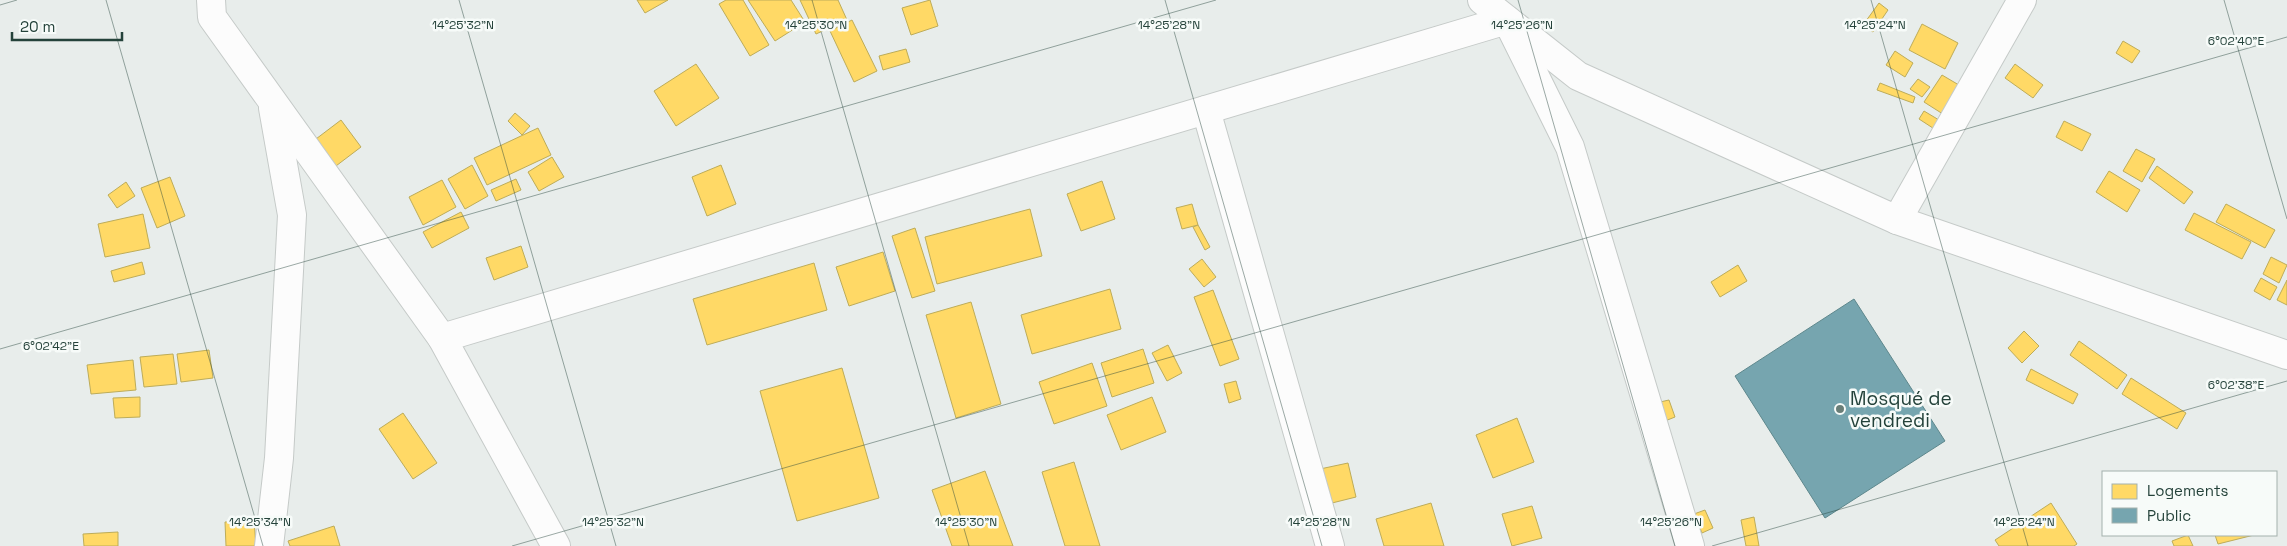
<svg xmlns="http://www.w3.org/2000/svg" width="2287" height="546" font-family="'Space Grotesk',sans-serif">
<rect width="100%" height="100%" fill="#e8edeb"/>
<g fill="#ffd966" stroke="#bdac59">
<polygon points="637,0 668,0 645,13"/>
<polygon points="726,0 743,0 769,45 750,56 719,4"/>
<polygon points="748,0 791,0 805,22 775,41"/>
<polygon points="800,0 838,0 847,20 816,34"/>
<polygon points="930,0 938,26 911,35 902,8"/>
<polygon points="1879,3 1888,10 1873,32 1863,25"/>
<polygon points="852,20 877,71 854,82 830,31"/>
<polygon points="1922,24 1958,43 1945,69 1909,50"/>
<polygon points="2123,41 2140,51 2132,63 2116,53"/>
<polygon points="906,49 910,62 883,70 879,56"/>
<polygon points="1895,51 1913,63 1905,77 1886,65"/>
<polygon points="696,64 719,98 676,126 654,91"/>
<polygon points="2015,64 2043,85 2033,98 2005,78"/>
<polygon points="1942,75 1964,88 1946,116 1924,102"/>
<polygon points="1918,79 1930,87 1922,97 1910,89"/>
<polygon points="1880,83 1915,97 1913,103 1877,90"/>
<polygon points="1924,111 1944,123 1939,132 1919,119"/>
<polygon points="515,113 530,126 522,135 508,121"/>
<polygon points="341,120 361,147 328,172 312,142"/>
<polygon points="2064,121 2091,134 2082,151 2056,137"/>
<polygon points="538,128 551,155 487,185 474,158"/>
<polygon points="2136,149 2155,159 2142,182 2123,171"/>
<polygon points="552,157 564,177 539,191 528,172"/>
<polygon points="472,165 488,196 465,209 448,179"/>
<polygon points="721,165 736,204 707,216 692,177"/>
<polygon points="2157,166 2193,192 2184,204 2149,178"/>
<polygon points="2109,171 2140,190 2127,212 2096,192"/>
<polygon points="170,177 185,216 157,228 141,188"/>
<polygon points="516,179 521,190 496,201 491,190"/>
<polygon points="442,180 456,207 423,225 409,197"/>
<polygon points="1102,181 1115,219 1081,231 1067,194"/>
<polygon points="126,182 135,196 117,208 108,195"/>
<polygon points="1192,204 1198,225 1182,229 1176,208"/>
<polygon points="2226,204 2275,230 2265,248 2216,222"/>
<polygon points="1030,209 1042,256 937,284 925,237"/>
<polygon points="461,212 469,228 432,248 423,232"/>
<polygon points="2194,213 2251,242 2242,259 2185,230"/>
<polygon points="143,214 150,248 105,257 98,224"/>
<polygon points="1198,225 1210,247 1205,250 1193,227"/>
<polygon points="915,228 935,291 912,298 892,236"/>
<polygon points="521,246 528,267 494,280 486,258"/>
<polygon points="883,252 895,291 849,306 836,267"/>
<polygon points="2271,257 2287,265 2279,283 2263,274"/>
<polygon points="1202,259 1216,277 1204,287 1189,269"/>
<polygon points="142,262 145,274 114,282 111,271"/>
<polygon points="814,263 827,310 707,345 693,299"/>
<polygon points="1738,265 1747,281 1720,297 1711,282"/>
<polygon points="2261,278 2277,287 2270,300 2254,291"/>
<polygon points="2287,280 2287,305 2277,300"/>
<polygon points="1110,289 1121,329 1032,354 1021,315"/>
<polygon points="1213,290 1239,359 1220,366 1194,297"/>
<polygon points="971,302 1001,404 956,418 926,315"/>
<polygon points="2024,331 2039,346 2022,363 2008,348"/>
<polygon points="2079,341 2127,375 2117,389 2070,355"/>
<polygon points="1168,345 1182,373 1167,381 1152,353"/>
<polygon points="1143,349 1154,383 1112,397 1101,363"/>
<polygon points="209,350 213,378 181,382 177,354"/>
<polygon points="173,354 177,384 144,387 140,357"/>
<polygon points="133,360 136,390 91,394 87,365"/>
<polygon points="1092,363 1107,406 1054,424 1039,382"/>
<polygon points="842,368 879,498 797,521 760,391"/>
<polygon points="2031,369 2078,394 2073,404 2026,380"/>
<polygon points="2131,378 2186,413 2177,429 2122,394"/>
<polygon points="1236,381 1241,399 1229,403 1224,384"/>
<polygon points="140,397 140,417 115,418 113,398"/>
<polygon points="1152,397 1166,432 1121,450 1107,415"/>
<polygon points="1669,400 1675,417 1665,421 1660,402"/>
<polygon points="403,413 437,463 413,479 379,429"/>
<polygon points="1517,418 1534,462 1493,478 1476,435"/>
<polygon points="1074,462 1100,546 1065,546 1042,472"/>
<polygon points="1348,463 1356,497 1328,504 1320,469"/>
<polygon points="985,471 1013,546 952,546 932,490"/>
<polygon points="1431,503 1444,546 1384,546 1376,519"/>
<polygon points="2051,503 2077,544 2074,546 1999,546 1995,540"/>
<polygon points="1532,506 1542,538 1512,546 1502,514"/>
<polygon points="1705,510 1713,528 1702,533 1694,514"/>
<polygon points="1754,517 1759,546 1746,546 1741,520"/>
<polygon points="254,520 256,546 226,546 225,522"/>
<polygon points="334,526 340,546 290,546 288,541"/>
<polygon points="118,532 118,546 84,546 83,534"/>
<polygon points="2188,535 2193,546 2174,546 2172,541"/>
<polygon points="2215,535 2254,535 2218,544"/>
</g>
<polygon fill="#76a5af" stroke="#5d878c" points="1854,299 1945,441 1825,518 1735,376"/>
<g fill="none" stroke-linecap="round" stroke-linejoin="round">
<defs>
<g id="minor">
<polyline points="211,0 212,17 442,338 556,546"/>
<polyline points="1482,0 1578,76 1897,220 2287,355"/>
<polyline points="1206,110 1330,546"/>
<polyline points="1897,220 2022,0"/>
<polyline points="442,338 1507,20 1570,147 1690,546"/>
<polyline points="269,546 279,458 292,215 273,108"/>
</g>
</defs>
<use href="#minor" stroke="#c5cac8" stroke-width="30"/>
<use href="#minor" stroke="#fcfcfc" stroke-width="28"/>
</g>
<path fill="none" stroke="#24423a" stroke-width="1" stroke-opacity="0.45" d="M106 0 263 546M459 0 616 546M812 0 969 546M1165 0 1322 546M1518 0 1675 546M1871 0 2028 546M2224 0 2287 219M0 5 17 0M0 349 1216 0M512 546 2287 37M1712 546 2287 381"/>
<circle fill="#697e78" stroke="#f7fbf9" stroke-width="2" cx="1840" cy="409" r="5"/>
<g text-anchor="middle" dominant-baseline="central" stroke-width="5" stroke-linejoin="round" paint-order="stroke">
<g font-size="19" fill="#24423a" stroke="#f7fbf9" text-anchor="start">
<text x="1850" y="398">Mosqué de<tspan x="1850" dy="22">vendredi</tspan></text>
</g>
</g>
<g font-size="12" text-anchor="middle" fill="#24423a" stroke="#f7fbf9" stroke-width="5" stroke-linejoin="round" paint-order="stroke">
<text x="463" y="29">14°25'32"N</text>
<text x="816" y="29">14°25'30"N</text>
<text x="1169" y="29">14°25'28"N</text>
<text x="1522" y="29">14°25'26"N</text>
<text x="1875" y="29">14°25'24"N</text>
<text x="2236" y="45">6°02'40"E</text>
<text x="51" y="350">6°02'42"E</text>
<text x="2236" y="389">6°02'38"E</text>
<text x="260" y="526">14°25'34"N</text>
<text x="613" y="526">14°25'32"N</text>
<text x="966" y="526">14°25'30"N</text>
<text x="1319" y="526">14°25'28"N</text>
<text x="1671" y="526">14°25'26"N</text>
<text x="2024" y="526">14°25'24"N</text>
</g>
<rect x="2102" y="471" width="175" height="65" fill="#f7fbf9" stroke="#a3b1ad"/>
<rect x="2112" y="484" width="25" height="15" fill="#ffd966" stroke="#a3b1ad"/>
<text x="2147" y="496" font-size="15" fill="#24423a">Logements</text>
<rect x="2112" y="508" width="25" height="15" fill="#76a5af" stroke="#a3b1ad"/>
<text x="2147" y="521" font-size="15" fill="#24423a">Public</text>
<path d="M12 32v8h110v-8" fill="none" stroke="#24423a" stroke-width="2.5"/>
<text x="20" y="32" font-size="15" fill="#24423a" stroke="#f7fbf9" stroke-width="4" paint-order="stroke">20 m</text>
</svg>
